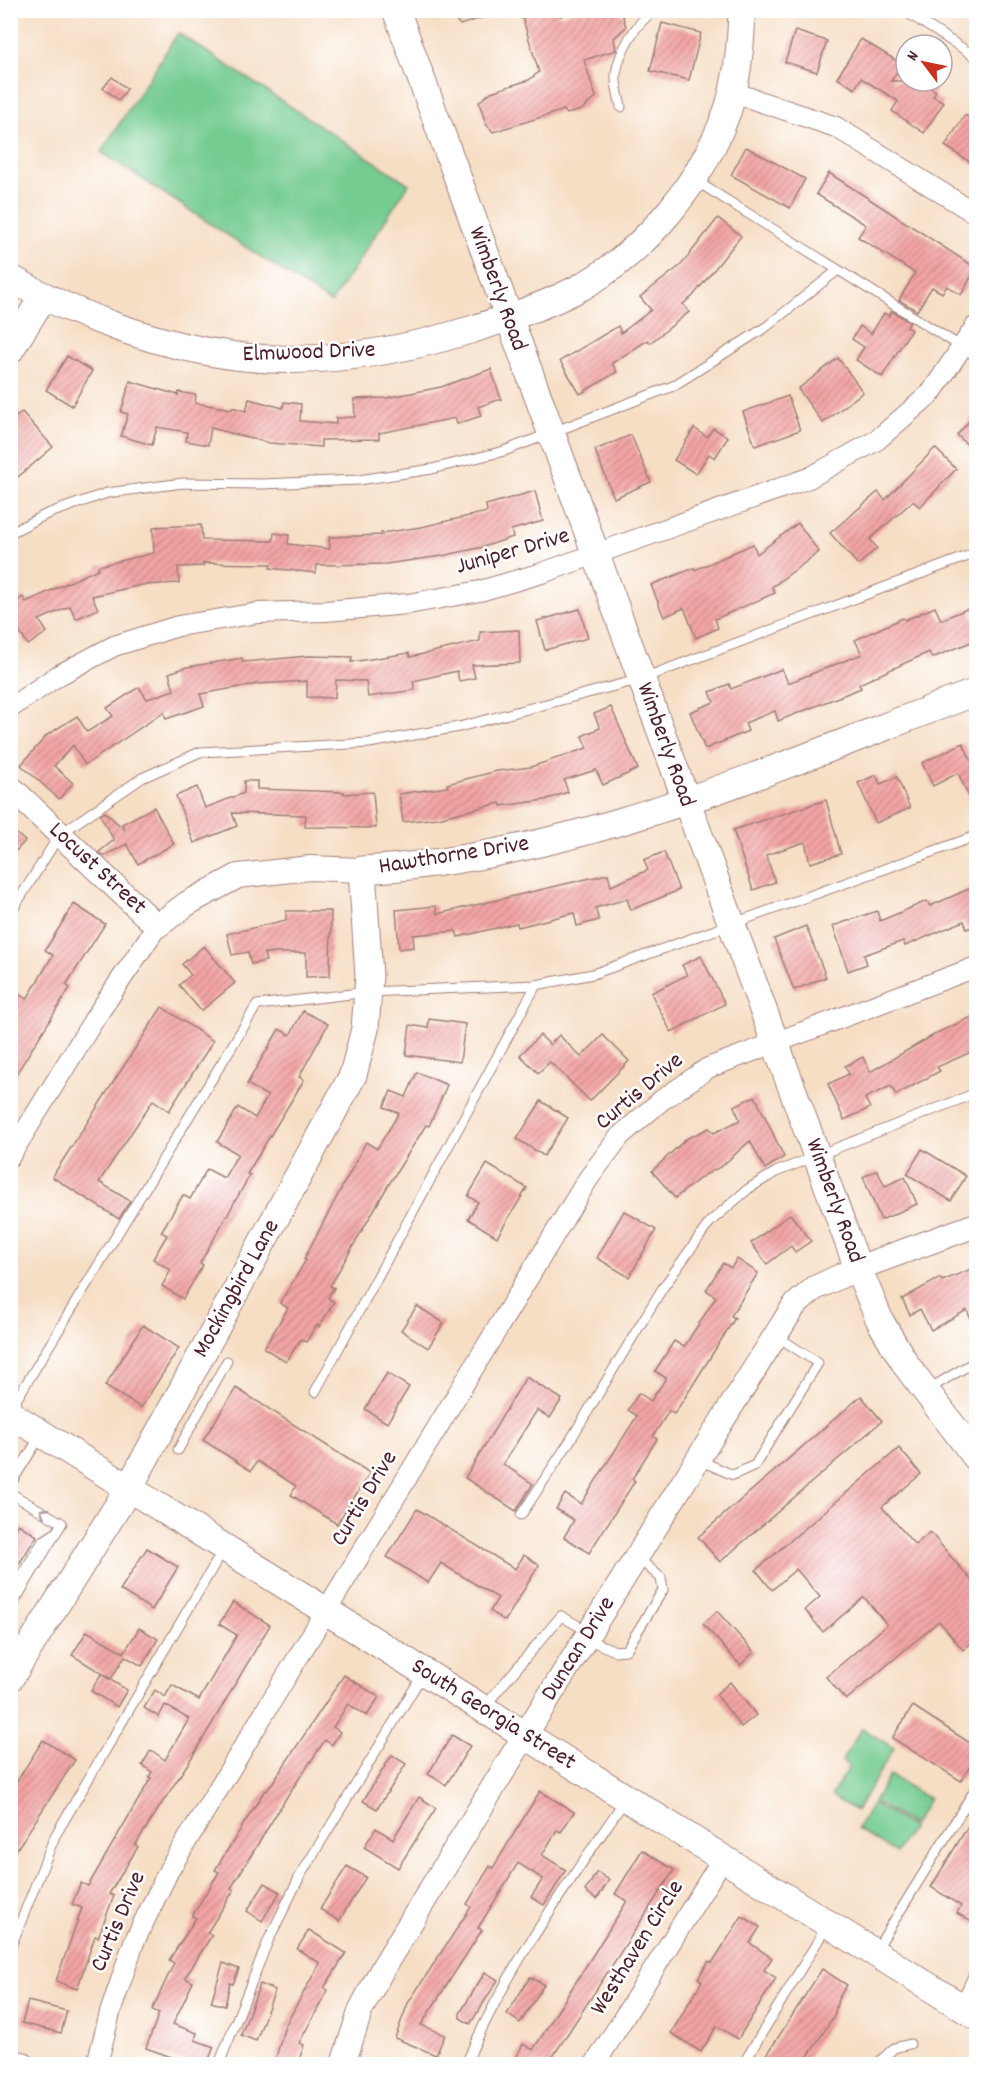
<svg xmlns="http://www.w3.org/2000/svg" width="987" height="2075" font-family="Dekko,sans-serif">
<defs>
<pattern id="building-hatch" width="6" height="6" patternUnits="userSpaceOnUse" patternTransform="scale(1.5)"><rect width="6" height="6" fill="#f3a5a4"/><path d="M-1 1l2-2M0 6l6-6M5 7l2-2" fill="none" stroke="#c78686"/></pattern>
</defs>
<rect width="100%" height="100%" fill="#fff"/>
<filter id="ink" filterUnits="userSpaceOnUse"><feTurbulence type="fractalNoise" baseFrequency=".0167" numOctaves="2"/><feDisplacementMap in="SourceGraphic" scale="12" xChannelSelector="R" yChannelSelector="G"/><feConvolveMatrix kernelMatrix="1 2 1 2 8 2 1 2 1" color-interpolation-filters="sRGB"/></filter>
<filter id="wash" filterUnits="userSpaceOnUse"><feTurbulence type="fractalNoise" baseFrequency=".008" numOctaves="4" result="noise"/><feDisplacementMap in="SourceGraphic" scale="24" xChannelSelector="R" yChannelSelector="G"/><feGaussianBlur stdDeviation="1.35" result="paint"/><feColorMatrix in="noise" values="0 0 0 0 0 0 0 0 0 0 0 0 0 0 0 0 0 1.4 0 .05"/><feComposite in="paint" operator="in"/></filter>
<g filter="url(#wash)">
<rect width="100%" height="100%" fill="#f6dec5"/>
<g fill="#74cc91" stroke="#5f765e" stroke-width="1.5">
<polygon points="178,33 409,184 331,303 101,152"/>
<polygon points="862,1728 894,1748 856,1811 831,1796 850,1766 842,1761"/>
<polygon points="890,1775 929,1799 913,1825 874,1801"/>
<polygon points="873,1803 912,1827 896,1853 857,1829"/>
</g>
<g id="blocks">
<g fill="url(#building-hatch)">
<polygon points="447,10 497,10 497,13 460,25"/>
<polygon points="520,10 558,10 560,16 578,10 621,10 626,27 614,38 616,50 584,60 596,97 581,110 567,114 564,110 493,132 486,124 479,102 491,92 529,80 539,72"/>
<polygon points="662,23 701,33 689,80 650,71"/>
<polygon points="795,31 827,41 817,72 785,62"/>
<polygon points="861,39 902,64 891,81 920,81 936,91 933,96 944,102 924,133 892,111 898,101 861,78 855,89 837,78"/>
<polygon points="112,77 127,89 119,100 103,88"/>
<polygon points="965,115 976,122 976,166 945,146"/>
<polygon points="746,147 805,179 790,208 731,175"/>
<polygon points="829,173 976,268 961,295 947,286 942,293 932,287 917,311 899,300 915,273 858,237 866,225 816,194"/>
<polygon points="718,218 741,236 693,296 683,304 689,312 650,343 648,340 612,363 617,372 580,394 560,361 618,326 621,333 651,310 640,297 681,265"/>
<polygon points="892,311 910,322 907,327 911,330 882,377 856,360 864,347 852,339 860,326 871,334 884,313 889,316"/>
<polygon points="67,356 92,371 72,406 46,390"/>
<polygon points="838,358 863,392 823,423 798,389"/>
<polygon points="491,369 501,399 478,407 481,416 457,424 455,418 379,433 379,439 321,440 321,447 269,443 211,428 208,445 186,441 187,432 157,427 152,445 121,436 128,414 121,412 130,381 178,395 179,392 196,395 195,403 232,409 232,407 246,411 249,399 283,408 284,402 301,404 300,421 336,424 336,418 355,417 354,399 386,398 441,387"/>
<polygon points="788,396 800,430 755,446 743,412"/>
<polygon points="22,412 53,447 18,477 10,469 10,422"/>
<polygon points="976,413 976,453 957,435"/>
<polygon points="694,428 707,437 713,428 728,437 715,458 709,454 696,474 674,460"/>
<polygon points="631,435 651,482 614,498 595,450"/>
<polygon points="935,448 956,469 920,507 913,501 870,539 877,548 858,565 830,533 878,492 885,500"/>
<polygon points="535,491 543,521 511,530 513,537 483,547 442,556 386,564 317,565 316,573 270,568 271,564 203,563 203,566 178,567 179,583 142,585 92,596 98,609 76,619 70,606 39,620 47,632 28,645 16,627 10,630 10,606 23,597 26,602 98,569 98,566 154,553 153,527 201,525 202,540 273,541 274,533 289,535 288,544 330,549 329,537 382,535 381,533 421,527 487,512 486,505"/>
<polygon points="798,523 819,552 772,587 775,593 715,619 718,628 696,638 684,608 664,617 651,585 694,568 695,570 753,544 757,554"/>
<polygon points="935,607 941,620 969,608 976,626 976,640 932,658 929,652 859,684 861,688 778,721 775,711 745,723 748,731 705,749 690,712 714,702 710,692 729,684 731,689 782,669 788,683 862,654 855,640 903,618 905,620"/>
<polygon points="580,609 588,638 545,650 537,621"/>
<polygon points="519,630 520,663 472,665 475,678 459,681 457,671 413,681 415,690 368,697 366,681 336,680 335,698 307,697 307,681 257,684 200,694 204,706 166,719 164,712 85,765 73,745 54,766 73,783 59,799 21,765 47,735 77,716 87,732 113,716 107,708 139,687 147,699 174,690 169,673 187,667 242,658 243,662 308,656 352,657 351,662 409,653 410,657 480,641 480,632"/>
<polygon points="611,707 638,769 603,785 596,770 564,780 568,792 545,800 501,806 500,803 438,818 403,822 399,794 448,787 447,784 497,771 531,767 587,748 582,736 600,728 594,714"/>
<polygon points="963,743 976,771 976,812 958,773 933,786 922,763"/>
<polygon points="876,775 880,784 897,777 910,808 876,823 858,783"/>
<polygon points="244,781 257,781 257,789 344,792 344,794 373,792 376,828 305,827 306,815 232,813 237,826 194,843 176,796 197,787 205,808 244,793"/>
<polygon points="826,800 841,854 810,863 805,842 766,855 775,882 753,890 733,830"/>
<polygon points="154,807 174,844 138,864 127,844 104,856 99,852 114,840 100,815 105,812 125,830 122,824"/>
<polygon points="10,828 25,841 10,857"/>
<polygon points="664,852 679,890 631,910 627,899 595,908 599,920 577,926 574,913 518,927 517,923 458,937 456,931 413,935 414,947 399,949 396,910 436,906 437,914 608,874 611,886 648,870 644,860"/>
<polygon points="976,886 976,925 967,929 964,921 905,946 903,941 864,955 867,964 848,971 833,926 877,911 880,921 927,901 930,906"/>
<polygon points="74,904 105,924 66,985 70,988 10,1084 10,989 27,999 53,955 45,950"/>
<polygon points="286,911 331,911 330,976 306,977 306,953 264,953 266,961 251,964 248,952 232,955 227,934 286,920"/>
<polygon points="806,926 826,977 794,990 774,939"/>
<polygon points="204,946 235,983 201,1011 179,985 191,975 182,964"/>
<polygon points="701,956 725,1004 671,1032 651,993 687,975 682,965"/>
<polygon points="162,1007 213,1041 169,1111 153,1100 99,1182 130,1201 119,1219 52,1177"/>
<polygon points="303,1011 328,1024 299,1077 304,1080 247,1174 250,1175 200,1263 203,1265 183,1299 162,1286 171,1270 153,1259 167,1235 161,1232 183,1195 190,1199 207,1169 224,1178 238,1154 217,1142 238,1107 255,1118 268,1096 247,1084 279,1029 290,1035"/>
<polygon points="976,1015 976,1050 937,1067 940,1071 896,1095 891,1086 865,1098 870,1108 844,1120 828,1084 849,1074 845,1066 863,1057 870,1072 939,1032"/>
<polygon points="429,1019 465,1024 460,1062 406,1055 410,1025 428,1028"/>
<polygon points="540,1035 550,1045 559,1035 581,1057 603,1035 629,1061 590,1101 550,1062 538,1073 520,1055"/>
<polygon points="417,1072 447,1085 429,1126 426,1125 386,1189 330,1286 334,1288 328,1298 334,1302 319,1327 317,1325 306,1342 301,1339 286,1362 264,1348 288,1308 280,1303 306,1260 304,1259 366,1142 377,1149 399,1113 384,1107 391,1091 406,1097"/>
<polygon points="755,1096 784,1157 765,1169 750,1141 722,1166 703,1176 675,1198 652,1171 686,1139 709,1128 714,1133 740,1120 734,1106"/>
<polygon points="541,1101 568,1118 544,1156 517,1139"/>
<polygon points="922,1149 966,1176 951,1201 907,1174"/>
<polygon points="487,1164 527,1188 497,1237 468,1219 478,1202 468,1196"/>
<polygon points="877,1170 885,1186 905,1177 917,1204 881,1220 863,1177"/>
<polygon points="624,1211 656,1230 629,1277 597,1258"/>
<polygon points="790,1214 811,1241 795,1252 791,1246 767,1264 751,1243"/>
<polygon points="737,1259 758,1273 731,1316 735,1318 684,1399 674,1414 669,1411 653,1436 657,1439 632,1479 635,1481 589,1553 564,1537 574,1520 556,1509 565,1494 581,1504 637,1416 628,1410 639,1393 651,1401 666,1378 655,1371 674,1341 684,1347 716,1297 706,1290 723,1263 731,1268"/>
<polygon points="976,1267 976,1331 967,1310 931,1330 920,1309 910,1315 902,1299 940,1278 942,1281"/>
<polygon points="417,1306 444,1323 428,1348 401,1330"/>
<polygon points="143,1325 179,1348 141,1408 105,1386"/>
<polygon points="387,1373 409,1387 387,1423 365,1409"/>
<polygon points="526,1377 562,1399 550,1418 537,1410 503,1464 533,1484 516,1511 465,1478"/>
<polygon points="236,1388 370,1473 337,1524 291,1495 296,1486 257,1461 251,1471 203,1440"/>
<polygon points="861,1396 882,1421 720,1562 698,1537"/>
<polygon points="899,1448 921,1474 882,1507 915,1545 930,1532 976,1586 976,1639 963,1650 939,1621 846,1700 826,1677 887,1625 864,1597 823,1632 805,1610 820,1597 796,1569 772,1590 756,1570"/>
<polygon points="417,1509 515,1569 524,1555 539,1565 505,1621 490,1611 498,1598 441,1563 428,1583 387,1557"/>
<polygon points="18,1524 37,1536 10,1578 10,1526 15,1529"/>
<polygon points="147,1548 178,1567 152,1610 120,1590"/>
<polygon points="233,1602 270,1625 194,1754 135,1845 138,1847 109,1894 114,1896 98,1937 95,1936 77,1989 56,1981 82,1908 72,1904 81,1883 88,1886 151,1778 149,1777 152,1772 142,1765 151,1750 165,1760 189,1719 165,1705 159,1717 144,1708 155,1690 165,1697 172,1685 199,1700 237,1635 219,1624"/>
<polygon points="717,1611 754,1652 740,1665 703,1624"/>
<polygon points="139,1628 158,1639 142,1666 125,1656 111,1679 72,1655 87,1631 124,1653"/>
<polygon points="101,1674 127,1690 117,1707 91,1691"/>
<polygon points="344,1675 379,1697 367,1716 348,1704 333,1727 340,1732 332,1745 325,1740 288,1795 231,1888 234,1890 207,1933 212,1935 185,1978 193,1982 173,2024 197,2033 195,2040 214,2047 207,2064 191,2064 146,2048 159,2013 152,2010 174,1963 169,1960 196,1918 192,1916 219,1872 215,1870 265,1790 267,1791"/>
<polygon points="730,1682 756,1715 741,1727 716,1694"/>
<polygon points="913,1706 976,1747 976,1756 961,1781 892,1738"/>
<polygon points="452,1735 470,1746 446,1785 428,1774"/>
<polygon points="43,1740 75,1760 10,1860 10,1792"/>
<polygon points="392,1755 406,1764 377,1809 363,1801"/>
<polygon points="540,1791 574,1812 561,1832 557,1830 542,1855 566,1870 544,1905 531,1897 543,1879 518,1863 478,1928 482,1930 421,2025 445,2035 436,2055 395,2038 408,2003 471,1907 467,1904 490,1866 493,1868"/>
<polygon points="419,1797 436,1808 398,1868 364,1847 376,1828 393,1839"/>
<polygon points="976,1813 976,1925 957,1913 961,1906 931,1887"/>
<polygon points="642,1850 674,1870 550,2061 556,2064 513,2064 523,2044 533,2050 627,1901 615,1894"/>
<polygon points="347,1866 366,1877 339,1921 320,1909"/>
<polygon points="597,1872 609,1880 597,1899 585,1891"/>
<polygon points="265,1883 280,1892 262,1921 247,1911"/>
<polygon points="742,1916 760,1927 750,1943 772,1958 764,1970 776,1978 738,2039 717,2026 701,2052 671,2033 702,1981 698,1978 709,1961 712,1963"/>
<polygon points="309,1930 346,1953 324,1988 328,1990 299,2043 304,2045 298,2064 274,2064 285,2026 320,1963 297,1949"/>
<polygon points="223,1963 239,1969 233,1984 230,1983 225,2006 211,2002"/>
<polygon points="822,1969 847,1985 838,1999 834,2016 803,2064 761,2064"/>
<polygon points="485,1972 498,1980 470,2024 460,2018 460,2013"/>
<polygon points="530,1977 544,1985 520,2023 507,2014"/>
<polygon points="260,1984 275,1990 256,2041 241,2035"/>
<polygon points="28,2001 67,2011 61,2033 22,2023"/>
</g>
</g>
</g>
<g filter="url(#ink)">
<use href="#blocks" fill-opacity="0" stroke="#a07e78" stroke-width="1.5"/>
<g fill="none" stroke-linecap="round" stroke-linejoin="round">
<defs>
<g id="service">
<polyline points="903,10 976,57"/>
<path d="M621 107C619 97 615 84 616 74 619 52 636 21 656 10"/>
<polyline points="696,181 976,356"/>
<polyline points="10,533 47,514 107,493 183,483 262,484 359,480 432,469 504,451 673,386 766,327 838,270"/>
<polyline points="10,914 60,834 142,778 200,752 369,743 459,727 641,679 976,553"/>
<polyline points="927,1390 976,1361"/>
<polyline points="315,1392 536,985"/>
<polyline points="10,1410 257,1005 368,992 536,985 593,974 976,836"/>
<polyline points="178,1450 227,1361"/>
<polyline points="699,1460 733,1475 755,1465 818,1363 775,1335"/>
<polyline points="10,1485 41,1435"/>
<polyline points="10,1493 62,1523 10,1609"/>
<polyline points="521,1515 568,1444 662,1289 710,1222 748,1189 776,1172 976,1093"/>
<polyline points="10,1594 43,1541 54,1534"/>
<polyline points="587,1639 615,1651 626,1650 663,1590 661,1578 638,1558"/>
<polyline points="484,1707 561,1616 589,1632"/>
<polyline points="10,1949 55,1836 223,1550"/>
<polyline points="876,1950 976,1788"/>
<polyline points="960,2003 976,1970"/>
<polyline points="219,2064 268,1941 300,1876 423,1674"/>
<path d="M466 2064C505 1970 568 1884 625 1800"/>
<polyline points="743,2064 827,1926"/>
<polyline points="877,2064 894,2048 910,2044"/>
</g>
<g id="minor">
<polyline points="732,92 836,127 976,214"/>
<polyline points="10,708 59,675 114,646 178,626 258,613 326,611 408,604 480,591 542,573 809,478 877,440 931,393 976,326"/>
<polyline points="10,1156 95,1018 157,926"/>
<polyline points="97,2064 110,2013 134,1942 169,1870 588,1179 620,1136 662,1100 708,1068 976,967"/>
<polyline points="595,2064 723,1858"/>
</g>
<g id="tertiary">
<polyline points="10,787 157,926 188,903 238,876 310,868 362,870"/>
<polyline points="10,2063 22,2064"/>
<polyline points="343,2064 361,2009 384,1966 525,1735 794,1306 815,1288 858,1268 976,1225"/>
</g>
<g id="secondary">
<polyline points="396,10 858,1268 880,1321 906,1365 976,1457"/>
<path d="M10 278C76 316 159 346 235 356 314 366 395 353 470 330 508 318 548 305 583 286 649 248 701 182 727 112 738 80 741 44 742 10"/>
<polyline points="10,350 43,297"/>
<polyline points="10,1414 976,2016"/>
<path d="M10 1678 129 1488 353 1075 365 1029 369 976 362 870C576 858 778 766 976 692"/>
</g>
</defs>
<use href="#service" stroke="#a07e78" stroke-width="11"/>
<use href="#minor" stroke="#a07e78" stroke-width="22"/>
<use href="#tertiary" stroke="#a07e78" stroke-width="26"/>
<use href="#secondary" stroke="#a07e78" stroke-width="29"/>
<use href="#service" stroke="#fff" stroke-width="9"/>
<use href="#minor" stroke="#fff" stroke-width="20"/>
<use href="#tertiary" stroke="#fff" stroke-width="24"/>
<use href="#secondary" stroke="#fff" stroke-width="27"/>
</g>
<defs><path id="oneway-chevron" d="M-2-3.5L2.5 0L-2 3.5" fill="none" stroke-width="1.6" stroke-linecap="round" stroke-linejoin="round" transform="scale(1.5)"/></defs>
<use stroke="#ae9aa0" href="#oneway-chevron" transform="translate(44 1512) rotate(-150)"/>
</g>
<g text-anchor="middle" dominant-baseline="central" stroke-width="5" stroke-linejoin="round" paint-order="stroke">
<g font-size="24" fill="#4a1f2b" stroke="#fff">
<text transform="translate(497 289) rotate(70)">Wimberly Road</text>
<text transform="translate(309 353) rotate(-2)">Elmwood Drive</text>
<text transform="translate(513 552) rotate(-16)">Juniper Drive</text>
<text transform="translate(665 745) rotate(70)">Wimberly Road</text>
<text transform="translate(454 856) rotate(-9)">Hawthorne Drive</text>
<text transform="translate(97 869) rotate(43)">Locust Street</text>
<text transform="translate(640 1092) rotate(-40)">Curtis Drive</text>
<text transform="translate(834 1201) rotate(70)">Wimberly Road</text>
<text transform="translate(237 1289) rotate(-61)">Mockingbird Lane</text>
<text transform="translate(365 1499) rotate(-59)">Curtis Drive</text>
<text transform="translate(579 1649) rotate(-58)">Duncan Drive</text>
<text transform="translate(493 1715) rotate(32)">South Georgia Street</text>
<text transform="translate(119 1922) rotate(-67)">Curtis Drive</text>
<text transform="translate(638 1948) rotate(-58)">Westhaven Circle</text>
</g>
</g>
<rect width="987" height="2075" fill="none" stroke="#fff" stroke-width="36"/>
<g transform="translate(924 63) rotate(302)"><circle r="28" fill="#ffffff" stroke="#b7a5aa" stroke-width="1.5"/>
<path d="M0-4.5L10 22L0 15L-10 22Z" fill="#c8321e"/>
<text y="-9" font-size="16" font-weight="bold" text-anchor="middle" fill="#4a1f2b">N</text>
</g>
</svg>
